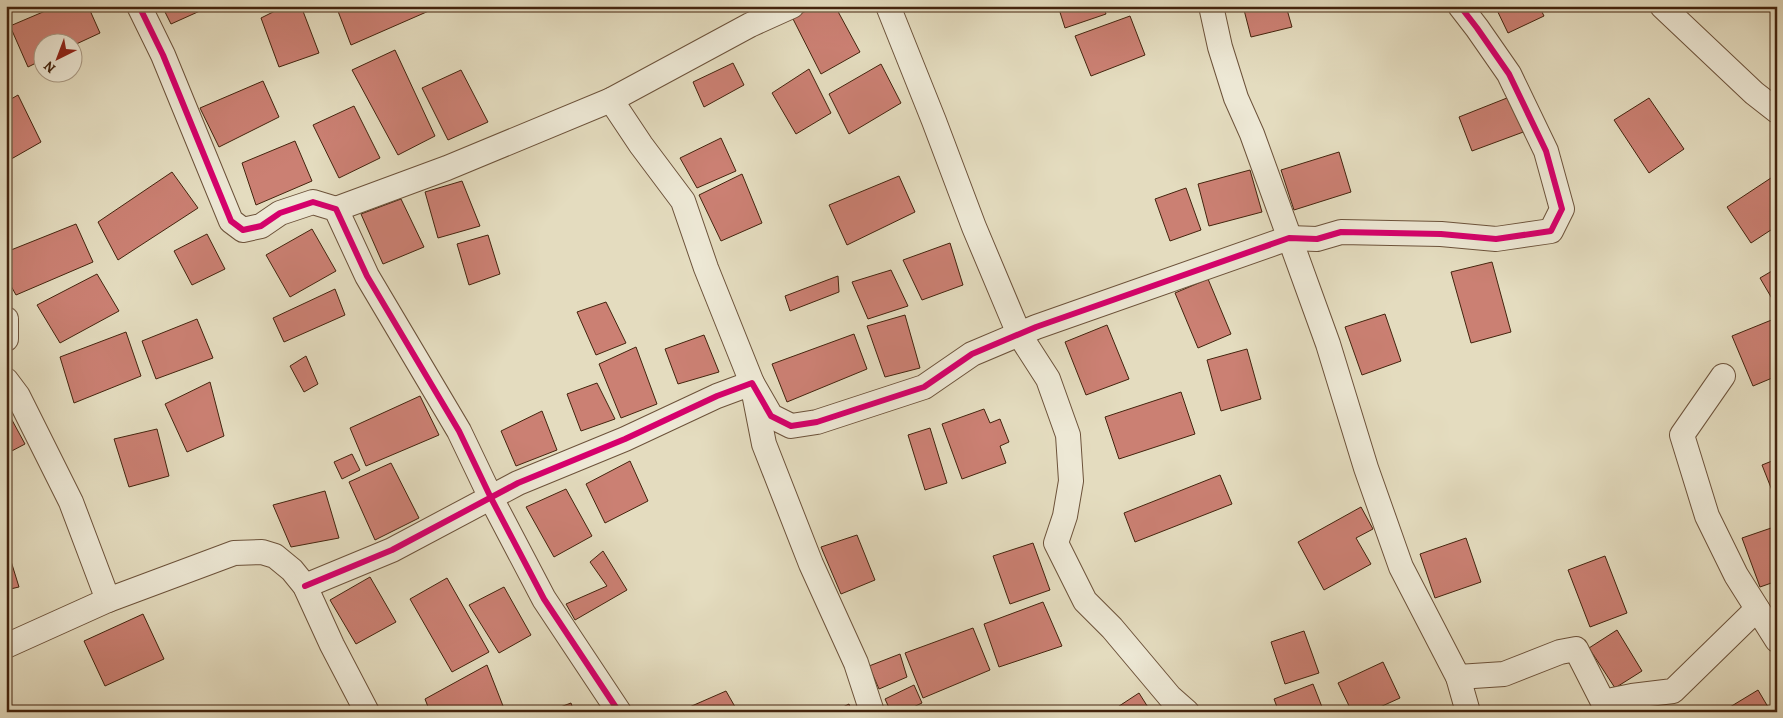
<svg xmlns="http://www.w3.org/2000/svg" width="1783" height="718" font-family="Alegreya,serif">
<rect width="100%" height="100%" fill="#e4dcbf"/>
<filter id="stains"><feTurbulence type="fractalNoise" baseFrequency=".004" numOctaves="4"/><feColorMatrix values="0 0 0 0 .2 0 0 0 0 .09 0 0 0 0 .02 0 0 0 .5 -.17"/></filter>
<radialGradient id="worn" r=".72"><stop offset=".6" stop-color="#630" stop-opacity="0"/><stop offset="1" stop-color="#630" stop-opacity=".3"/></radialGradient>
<g fill="#cb8073" stroke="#44240e">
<polygon points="57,6 88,6 100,33 72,46 72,42 42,42 42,60 28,67 10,26"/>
<polygon points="162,6 211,6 171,24"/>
<polygon points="285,6 301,6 319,53 279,67 261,18"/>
<polygon points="336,6 429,6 431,10 351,45"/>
<polygon points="818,6 835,6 860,52 821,74 792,17"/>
<polygon points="1058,6 1103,6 1106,14 1065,28"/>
<polygon points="1243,6 1286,6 1292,27 1251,37"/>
<polygon points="1495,6 1539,6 1544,16 1508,33"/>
<polygon points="1130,16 1145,55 1091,76 1075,36"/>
<polygon points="395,50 435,136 398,155 352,70"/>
<polygon points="733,63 744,85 704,107 693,82"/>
<polygon points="881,64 901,103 849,134 829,94"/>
<polygon points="809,69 831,113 796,134 772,93"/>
<polygon points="461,70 488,122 448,140 422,88"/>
<polygon points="263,81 279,117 219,147 200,108"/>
<polygon points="18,95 41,142 6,162 6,102"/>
<polygon points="1512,96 1526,131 1472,151 1459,117"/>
<polygon points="1649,98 1684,149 1649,173 1614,120"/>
<polygon points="354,106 380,158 339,178 313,125"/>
<polygon points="721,138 736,171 697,188 680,158"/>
<polygon points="295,141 312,181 256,205 242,163"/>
<polygon points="1339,152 1351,192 1294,210 1281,170"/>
<polygon points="1250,170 1262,212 1209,226 1198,184"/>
<polygon points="172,172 198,208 118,260 98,222"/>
<polygon points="742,174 762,223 721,241 699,195"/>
<polygon points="1777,174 1777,226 1751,243 1727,207"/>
<polygon points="899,176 915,212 847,245 829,205"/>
<polygon points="462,181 480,226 438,238 425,192"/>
<polygon points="1186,188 1201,230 1170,241 1155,199"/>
<polygon points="401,199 424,247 383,264 361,214"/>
<polygon points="76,224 93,262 16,295 6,277 6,252"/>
<polygon points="312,229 336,271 290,297 266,255"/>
<polygon points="207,234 225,269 192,285 174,251"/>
<polygon points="488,235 500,274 469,285 457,244"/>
<polygon points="950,243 963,285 922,300 903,260"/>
<polygon points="1492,262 1511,332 1471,343 1451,272"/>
<polygon points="1777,268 1777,301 1774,302 1760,278"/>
<polygon points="891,270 908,306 868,319 852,282"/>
<polygon points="97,274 119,311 60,343 37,305"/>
<polygon points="838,276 839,292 790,311 785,296"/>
<polygon points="1208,279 1231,334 1198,348 1175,293"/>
<polygon points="335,289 345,315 284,342 273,318"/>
<polygon points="606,302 626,343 596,355 577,312"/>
<polygon points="1385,314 1401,361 1362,375 1345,327"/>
<polygon points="905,315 920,368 885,377 867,326"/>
<polygon points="197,319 213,358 156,379 142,341"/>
<polygon points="1774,319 1777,326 1777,376 1753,386 1732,336"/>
<polygon points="1107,325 1129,379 1086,395 1065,342"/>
<polygon points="126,332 141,376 74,403 60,357"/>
<polygon points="854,334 867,369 787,402 772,364"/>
<polygon points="704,335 719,372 678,384 665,349"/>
<polygon points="636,347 657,404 621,418 599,364"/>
<polygon points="1247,349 1261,399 1221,411 1207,360"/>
<polygon points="306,356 318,384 304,392 290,366"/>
<polygon points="210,382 224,436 187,452 165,404"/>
<polygon points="597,383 615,419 581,431 567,394"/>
<polygon points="1181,392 1195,434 1119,459 1105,417"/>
<polygon points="420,396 439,435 366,466 350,428"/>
<polygon points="6,409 25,444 6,454"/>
<polygon points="984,409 990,423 1000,419 1009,442 1000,446 1006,463 962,479 942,424"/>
<polygon points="542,411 557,450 516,466 501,431"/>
<polygon points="930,428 947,483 925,490 908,435"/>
<polygon points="157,429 169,476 129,487 114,439"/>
<polygon points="352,454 360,470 342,479 334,462"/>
<polygon points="1777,459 1777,503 1762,465"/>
<polygon points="630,461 648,501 605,523 586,484"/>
<polygon points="391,463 419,518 375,540 349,482"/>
<polygon points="1220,475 1232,504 1135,542 1124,513"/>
<polygon points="566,489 592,536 554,557 526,507"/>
<polygon points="325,491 339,538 291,547 273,505"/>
<polygon points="1361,507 1373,529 1356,538 1371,564 1324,590 1298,542"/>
<polygon points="1777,526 1777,581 1760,587 1742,538"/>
<polygon points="857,535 875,580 841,594 821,547"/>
<polygon points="1466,538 1481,582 1435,598 1420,554"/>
<polygon points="1033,543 1050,590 1010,604 993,556"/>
<polygon points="6,545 19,587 6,590"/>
<polygon points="603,551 627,590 575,620 566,604 607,586 590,562"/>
<polygon points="1605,556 1627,613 1590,627 1568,570"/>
<polygon points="370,577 396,622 356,644 330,600"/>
<polygon points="447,578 489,652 452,672 410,599"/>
<polygon points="504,587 531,635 499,653 469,605"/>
<polygon points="1043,602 1062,646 999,667 984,624"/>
<polygon points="143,614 164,659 105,686 84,641"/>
<polygon points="973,628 990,670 923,698 905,653"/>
<polygon points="1617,630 1642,671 1615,688 1589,648"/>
<polygon points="1304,631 1319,673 1285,684 1271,642"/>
<polygon points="900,654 907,677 879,689 869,666"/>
<polygon points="1383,662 1400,698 1369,712 1352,712 1338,683"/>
<polygon points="487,665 505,711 430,712 425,699"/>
<polygon points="1313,684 1324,712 1264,712 1277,707 1274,699"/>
<polygon points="914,685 922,703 903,712 891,712 885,699"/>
<polygon points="1758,690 1771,712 1726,712 1725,710"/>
<polygon points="726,691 738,712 678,712"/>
<polygon points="1139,693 1151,712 1110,712"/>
<polygon points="571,703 574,712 547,712"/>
<polygon points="849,704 852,712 833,712"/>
</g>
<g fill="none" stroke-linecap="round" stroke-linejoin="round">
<defs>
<g id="street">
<polyline points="139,6 163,55 231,221 243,230 261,226 280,213 313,202 336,209 367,276 459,431 491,498 544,599 619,712"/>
<polyline points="888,6 934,121 974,227 1019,334 1048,379 1068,435 1071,481 1065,516 1056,543 1085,601 1112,628 1170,697 1187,712"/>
<polyline points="1211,6 1220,47 1236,98 1252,134 1328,344 1366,468 1401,567 1458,677 1468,712"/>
<polyline points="1662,6 1754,93 1777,111"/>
<polyline points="611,100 641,145 683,201 706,268 752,383 764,444 811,564 856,663 872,712"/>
<polyline points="336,209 447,168 611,100 750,25 792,6"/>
<polyline points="6,319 6,339"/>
<polyline points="1723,376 1682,435 1707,516 1736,575 1777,640"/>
<polyline points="6,380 18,396 71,502 108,600"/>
<polyline points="305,586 392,550 518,483 625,439 717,396 752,383 771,416 791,426 817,422 924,387 972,354 1036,327 1289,238 1317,239 1341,232 1441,234 1496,239 1551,231 1562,209 1546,151 1509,74 1477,28 1460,6"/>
<polyline points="6,646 108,600 234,553 262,552 275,556 292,570 305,586 332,645 367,712"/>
<polyline points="1458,677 1504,674 1560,652 1576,649 1603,702 1632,696 1673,691 1757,609"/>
</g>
</defs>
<use href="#street" stroke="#6c523a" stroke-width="26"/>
<use href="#street" stroke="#ede8d5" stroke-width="24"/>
<defs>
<g id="cycleway">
<polyline points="139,6 163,55 231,221 243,230 261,226 280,213 313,202 336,209 367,276 459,431 491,498 544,599 619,712"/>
<polyline points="305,586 392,550 518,483 625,439 717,396 752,383 771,416 791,426 817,422 924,387 972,354 1036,327 1289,238 1317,239 1341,232 1441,234 1496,239 1551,231 1562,209 1546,151 1509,74 1477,28 1460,6"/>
</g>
</defs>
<use href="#cycleway" stroke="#ede8d5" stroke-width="9"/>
<use href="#cycleway" stroke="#d6006c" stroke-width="6"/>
</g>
<rect width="1783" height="718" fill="none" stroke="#e4dcbf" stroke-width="25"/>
<rect x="8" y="8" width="1768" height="703" fill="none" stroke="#44240e" stroke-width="2.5"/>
<rect x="12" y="12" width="1758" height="693" fill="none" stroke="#44240e"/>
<g transform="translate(58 58) rotate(222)"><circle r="24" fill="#ede8d5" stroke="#a99a85"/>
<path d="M0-4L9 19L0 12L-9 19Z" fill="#8f2418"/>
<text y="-8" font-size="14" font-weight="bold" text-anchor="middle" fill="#44240e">N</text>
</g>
<rect width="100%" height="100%" filter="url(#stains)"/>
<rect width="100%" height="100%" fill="url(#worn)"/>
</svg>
